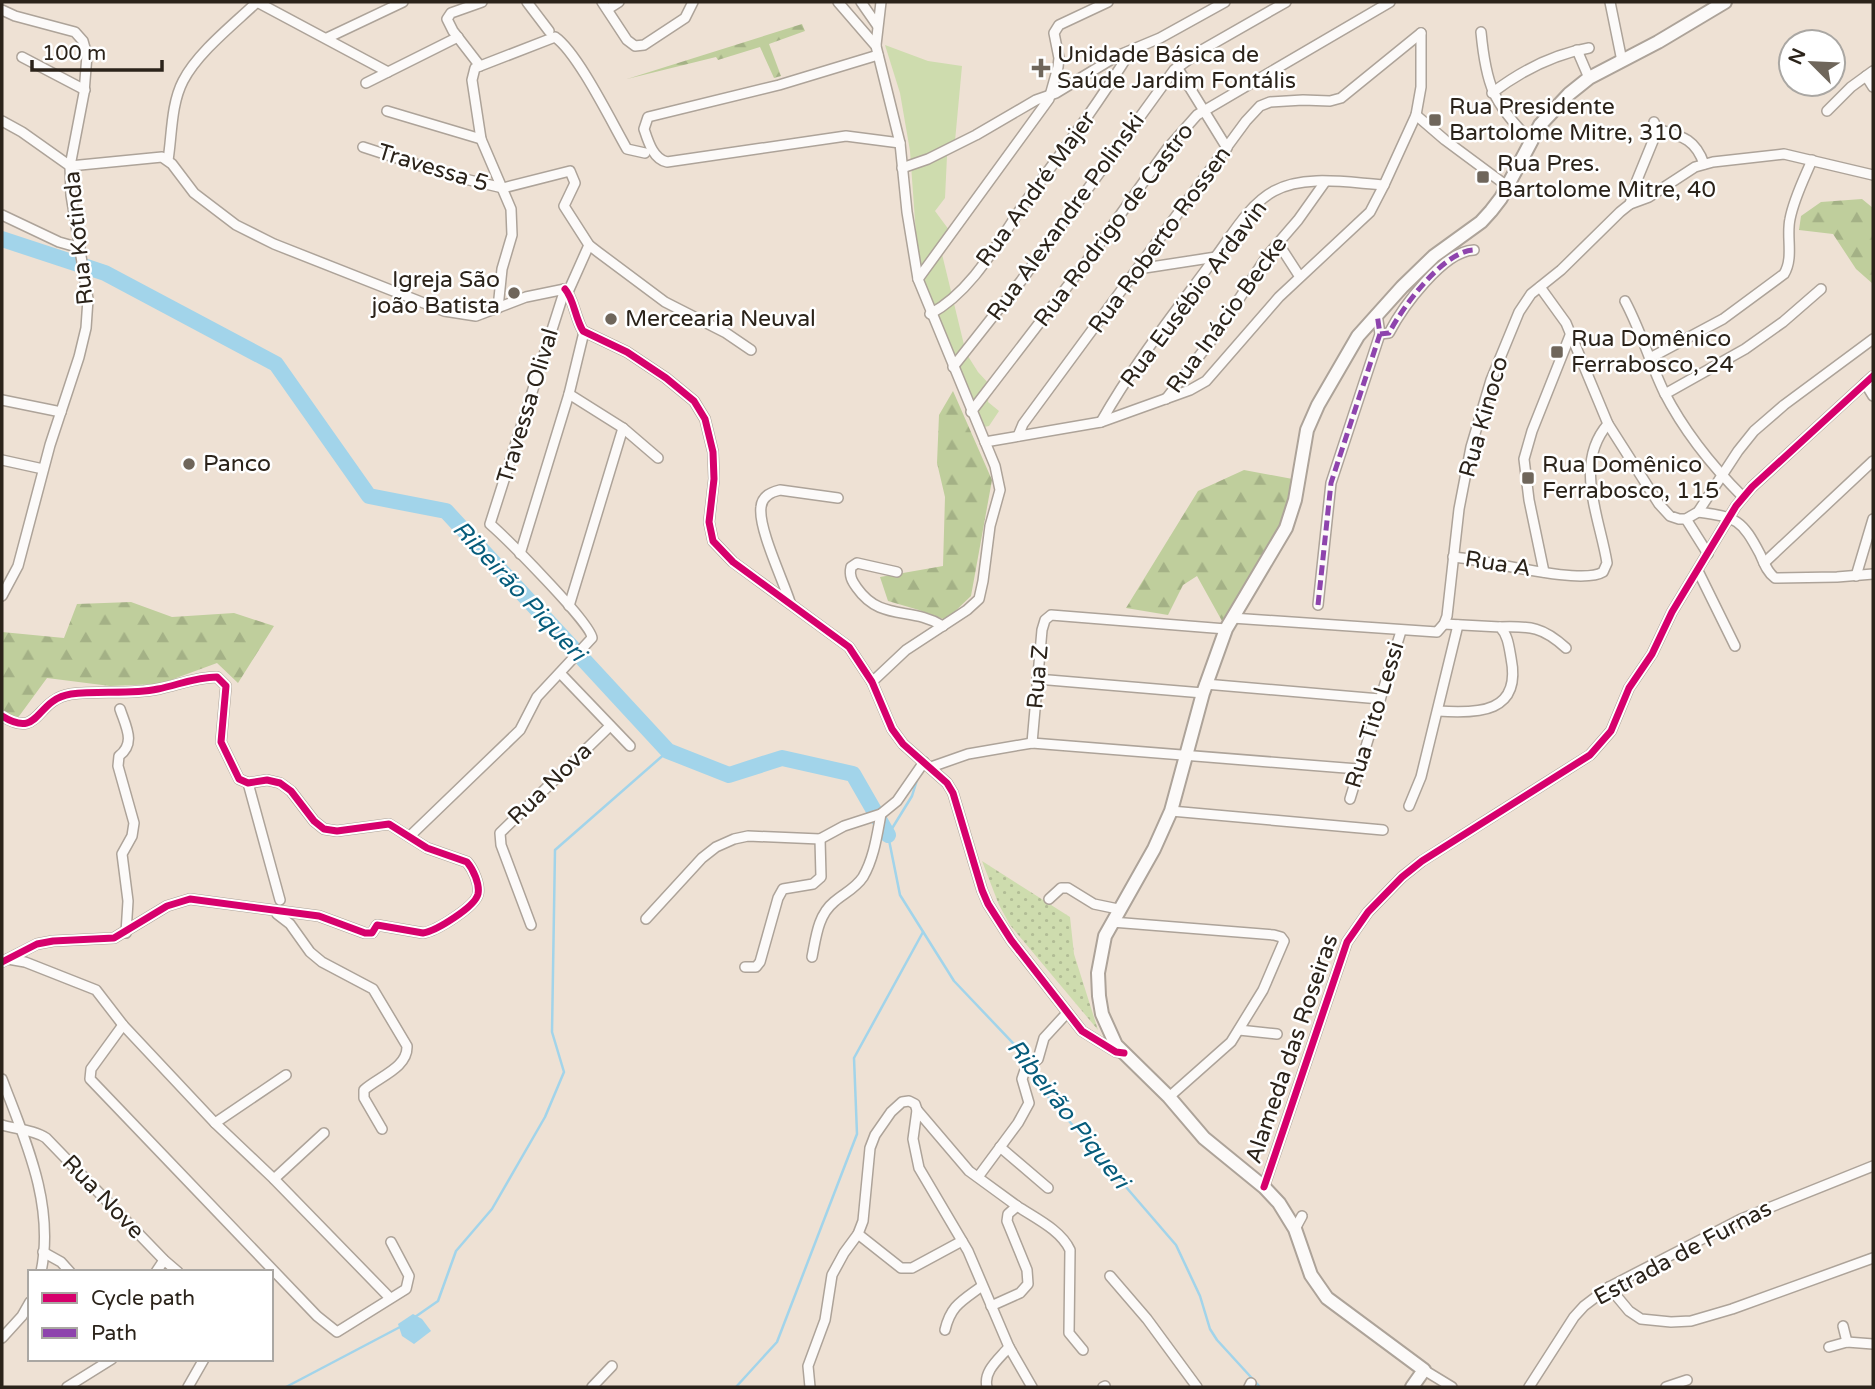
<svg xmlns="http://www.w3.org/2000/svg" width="1875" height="1389" font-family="'Varela Round',sans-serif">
<defs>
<pattern id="grass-dots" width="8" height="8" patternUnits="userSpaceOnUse" patternTransform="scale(1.75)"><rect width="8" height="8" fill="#cedcae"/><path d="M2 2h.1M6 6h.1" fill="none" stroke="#b1bc95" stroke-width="1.8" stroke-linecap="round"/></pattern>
<pattern id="forest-firs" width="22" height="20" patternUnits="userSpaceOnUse" patternTransform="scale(1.75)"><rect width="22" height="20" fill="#bfce9c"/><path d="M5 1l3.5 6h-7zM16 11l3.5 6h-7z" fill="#a4b186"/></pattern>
</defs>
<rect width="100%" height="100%" fill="#eee1d4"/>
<polygon fill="url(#grass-dots)" points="982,861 1070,917 1074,954 1098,1030 1010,925 999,905"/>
<g fill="url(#forest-firs)">
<polygon points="802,24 805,31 769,44 781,76 774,78 760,47 718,60 716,57 627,79"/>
<polygon points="1862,199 1873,208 1873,284 1856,269 1833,234 1799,230 1801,216 1821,202"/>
<polygon points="953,391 992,480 971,596 946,620 919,610 888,601 880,577 943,566 945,497 937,463 939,415"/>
<polygon points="1244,470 1298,480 1278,532 1222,621 1197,576 1183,585 1168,615 1126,608 1198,491"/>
<polygon points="131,602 172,617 234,613 274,626 238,683 217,663 160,684 110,686 47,678 17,719 2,709 2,632 64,638 77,604"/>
</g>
<polygon fill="#cedcae" points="885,45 928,61 962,66 955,141 930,158 947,156 945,198 935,211 949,230 941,250 966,353 978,372 990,385 988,402 999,411 989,426 984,427 919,276 910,151 900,93"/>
<polygon fill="#a2d4ea" points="413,1314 422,1319 431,1331 414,1344 402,1336 398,1324"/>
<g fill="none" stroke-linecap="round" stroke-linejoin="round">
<g stroke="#a2d4ea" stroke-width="2.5">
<polyline points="917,780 912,796 888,835 900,895 954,981 1030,1061"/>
<polyline points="1033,1067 1044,1092 1176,1245 1200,1296 1210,1329 1217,1340 1260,1387"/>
<polyline points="415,1317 438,1301 456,1251 492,1209 545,1117 564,1072 552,1032 555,850 668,751"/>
<polyline points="286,1387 400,1327"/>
<polyline points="736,1387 777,1342 857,1134 854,1058 923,932"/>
</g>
<polyline stroke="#a2d4ea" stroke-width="16" points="2,239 105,273 276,364 369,496 446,511 668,751 729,775 782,758 853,774 888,835"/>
<defs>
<g id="street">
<polyline points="257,2 388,72"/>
<polyline points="527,2 549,31"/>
<polyline points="602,2 627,40 635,46 644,45 685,18 693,2"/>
<polyline points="838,2 876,46 900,143 907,212 918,279 995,466 1000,490 990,526 983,581 979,599 967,610 906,650 872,682"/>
<polyline points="861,2 877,25"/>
<polyline points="1610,2 1622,61"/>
<polyline points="608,9 619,2"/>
<polyline points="2,10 15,16 75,32 83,41 87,55 84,93 70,166 71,195 88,299 86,328 79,357 50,445 18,566 2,596"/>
<path d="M1481 32C1486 85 1493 103 1530 140"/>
<polyline points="327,38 403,2"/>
<polyline points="876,45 881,2"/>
<polyline points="1577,50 1589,78"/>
<path d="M878 55 779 85 648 117 644 129C648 141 653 159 667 162L846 136 900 143"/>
<polyline points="22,57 85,90"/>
<polyline points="480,66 453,31 447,19 451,13 482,2"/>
<polyline points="1177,67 1227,148"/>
<polyline points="1866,76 1873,87"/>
<polyline points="366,83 458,37"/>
<path d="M1492 93C1521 71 1554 54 1589 48"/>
<polyline points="387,111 481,139"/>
<polyline points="1827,111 1851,87 1873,71"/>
<polyline points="1416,115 1445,140 1507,186"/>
<polyline points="2,121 22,132 70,166 162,157 172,164 194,193 236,225 274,244 444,311 476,316 526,297 565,289"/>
<path d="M1657 129C1681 136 1695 138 1704 164"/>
<polyline points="363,147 452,176 503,188 570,171 575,183 564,206 589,245 598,252 665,302 726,333 751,350"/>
<path d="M168 160C172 135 171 104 183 81 198 52 234 24 257 2"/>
<polyline points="902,168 928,159 976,135 1036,100 1056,93 1117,56 1160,38 1225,2"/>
<polyline points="1630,204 1637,180 1655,136 1657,129 1654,122"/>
<polyline points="2,215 59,242 80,248"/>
<polyline points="1278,243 1300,277"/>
<polyline points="1138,269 1216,257"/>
<polyline points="918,279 1049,99 1058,67 1059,58 1054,33 1059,25 1108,2"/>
<polyline points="1540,287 1566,323 1608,424 1659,504 1670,516 1679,519 1686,519 1698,512 1738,451 1754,431 1784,405 1873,339"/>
<path d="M565 289C574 299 575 318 583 331L627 352 666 378 694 401 705 419 713 452 714 479 709 522 713 541 733 562 849 647 872 682 892 729 903 744 947 783 953 793 982 890 988 904 1011 940 1082 1031 1116 1052 1124 1053"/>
<polyline points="568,292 589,245"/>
<path d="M1625 301C1641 331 1650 363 1664 392 1684 431 1712 466 1743 497"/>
<path d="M498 308 502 269 512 235 511 209 481 139 472 80 475 68 555 37C578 53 612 123 627 149L645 153"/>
<path d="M930 314C973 291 999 240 1026 201 1062 152 1098 104 1130 52"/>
<path d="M1380 334 1389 333C1402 308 1443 251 1474 250"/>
<path d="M1650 358 1723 319 1784 274C1794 258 1786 236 1790 219 1794 198 1804 179 1812 160"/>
<polyline points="953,367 1021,281 1174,70 1202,50 1286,2"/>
<polyline points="1865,383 1873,396"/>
<polyline points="569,394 623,428 658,458"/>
<polyline points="1665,394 1745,349 1783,322 1821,289"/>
<polyline points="1166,399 1217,333 1267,256 1298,220 1325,182"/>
<polyline points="2,400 61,412"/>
<polyline points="971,412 1093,253 1167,149 1197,115 1390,2"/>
<path d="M1101 422C1133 365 1175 312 1214 259 1231 237 1248 205 1274 191 1305 174 1350 183 1384 185"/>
<polyline points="1018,436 1023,424 1246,121 1260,106 1270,102 1303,100 1330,101 1341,98 1421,33"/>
<polyline points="985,442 1101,422 1190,390 1206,381 1279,297 1370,212 1384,185 1416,115 1421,87 1421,33"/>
<polyline points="2,460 43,469"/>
<path d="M1698 512C1737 517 1742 520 1760 554 1764 563 1767 572 1775 578L1837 577 1873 574"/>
<polyline points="1686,519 1708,554"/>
<polyline points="520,554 569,394 584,332"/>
<path d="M1453 557C1484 559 1581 586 1603 572L1607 563C1600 518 1573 464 1608 424"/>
<polyline points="1764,563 1873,461"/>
<polyline points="1698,571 1735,646"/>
<path d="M897 572 857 563 851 567C849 576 852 581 857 588 881 622 911 606 943 626"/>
<polyline points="1544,572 1529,500 1524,459 1532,431 1571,333"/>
<polyline points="1856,576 1873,519"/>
<path d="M790 602C783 580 758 528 761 507 762 496 771 492 780 490L838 498"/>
<polyline points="1318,605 1331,483 1380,334 1377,314"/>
<polyline points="569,606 623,428"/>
<polyline points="1232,618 1437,632 1444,624 1447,616 1459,509 1471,447 1491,380 1519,312 1531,294 1561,270 1620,212 1630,204 1649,197 1695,167 1713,162 1784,154 1873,175"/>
<path d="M1500 627C1531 626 1543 627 1566 648"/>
<polyline points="560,673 630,746"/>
<polyline points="1037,679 1203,693"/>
<polyline points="1205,684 1380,699"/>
<path d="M120 709C126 727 136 743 119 756L118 766 134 823 132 836 122 854 128 901 126 933"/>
<path d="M1438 711C1478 714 1522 713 1511 658 1509 647 1508 635 1500 627L1444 624"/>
<path d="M2 716C41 740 34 700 71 694 99 690 129 695 158 689 178 685 196 677 217 677L226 686 221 742 239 779 248 783 267 780 280 783 291 791 314 821 324 829 337 831 389 824 427 848 467 862C473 869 480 884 478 894 475 907 436 931 423 933L377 925 372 933H365L319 916 190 899 167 906 114 938 53 941 37 944 2 962"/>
<polyline points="1032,743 1042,630 1045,620 1051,615 1226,629"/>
<polyline points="931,767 968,754 1032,743 1358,769"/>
<polyline points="248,783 280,900"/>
<polyline points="1350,799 1401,631"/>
<polyline points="1409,806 1421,777 1458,625"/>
<polyline points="1171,811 1383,830"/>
<path d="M410 836 520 730 537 697 592 638C592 624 506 538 490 524L565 289"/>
<polyline points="1049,899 1061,888 1068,888 1094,904 1118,909"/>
<path d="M277 914 290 924 310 952 322 962 373 989 407 1046C408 1068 378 1077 364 1090V1098L382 1129"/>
<polyline points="646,919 702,858 716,847 734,839 748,836 820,839 844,826 881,814 897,801 924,762"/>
<polyline points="1112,922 1274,935 1281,937 1284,941 1263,990 1231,1042 1169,1097"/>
<polyline points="531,925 501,845 500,833 610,726"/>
<path d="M812 957C816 937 818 915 834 902 844 893 855 889 863 877 874 858 877 835 881 814"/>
<polyline points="8,959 25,962 96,990 123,1025 215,1123 274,1179 390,1298"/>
<polyline points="745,967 756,967 760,962 778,898 783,889 813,884 821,877 820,839"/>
<polyline points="123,1025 91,1069 90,1079 317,1316 337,1332 406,1289 409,1276 391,1242"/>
<polyline points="1239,1030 1277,1034"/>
<path d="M2 1079C25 1140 55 1204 41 1272"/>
<polyline points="917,1110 969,1171 1017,1206 1008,1214 1007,1221 1027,1270 1028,1284 1020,1293 991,1306"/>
<polyline points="215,1123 286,1075"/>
<path d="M2 1125C15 1129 35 1130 46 1138L164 1260 178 1272"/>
<polyline points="1000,1147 1048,1188"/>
<polyline points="978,1177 1018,1123 1029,1103 1022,1079 1025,1070 1038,1059 1044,1038 1067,1013"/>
<polyline points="274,1179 324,1133"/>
<polyline points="1264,1187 1347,942 1368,912 1402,877 1422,861 1590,755 1611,731 1629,688 1652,654 1672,612 1736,506 1752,487 1873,376"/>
<path d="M1017 1206C1035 1218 1061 1230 1070 1250L1069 1333 1083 1350"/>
<polyline points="1295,1229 1302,1216"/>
<polyline points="858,1234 901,1268 912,1268 962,1241"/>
<polyline points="43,1252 61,1262 70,1272"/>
<polyline points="156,1272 164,1260"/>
<polyline points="1110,1276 1147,1319 1197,1387"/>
<polyline points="1609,1287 1629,1311 1641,1319 1671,1322 1691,1321 1732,1309 1873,1258"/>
<polyline points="1843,1326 1847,1342"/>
<path d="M945 1330C951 1305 962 1301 982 1286"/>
<polyline points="2,1338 22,1316 30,1302"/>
<polyline points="1829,1347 1847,1342 1873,1344"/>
<polyline points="1424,1370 1452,1387"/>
<polyline points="67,1387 112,1359"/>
<polyline points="188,1387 204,1359"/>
<polyline points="592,1387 612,1366"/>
<polyline points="810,1387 808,1366 825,1320 832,1275 844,1253 858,1234 863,1221 870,1148 875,1135 891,1112 902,1102 909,1101 915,1104 917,1110 913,1139 919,1168 968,1251 1009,1347 1032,1387"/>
<path d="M987 1387C983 1371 999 1359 1009 1347"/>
<polyline points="1103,1387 1105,1386"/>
<polyline points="1249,1387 1251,1383"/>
<polyline points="1529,1387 1574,1317 1584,1306 1609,1287 1741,1219 1873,1166"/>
<polyline points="1666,1387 1687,1380"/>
</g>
<polyline id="secondary" points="1412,1387 1424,1370 1327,1298 1311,1275 1295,1229 1279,1203 1264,1187 1204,1138 1169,1097 1116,1045 1102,1014 1099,996 1098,973 1105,936 1154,849 1171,811 1203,693 1226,629 1286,528 1295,500 1307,430 1318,405 1358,336 1402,287 1434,256 1481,222 1491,211 1501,198 1540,125 1569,94 1589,78 1658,42 1725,2"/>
</defs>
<use href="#street" stroke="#ada399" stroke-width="12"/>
<use href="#secondary" stroke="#ada399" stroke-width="16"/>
<use href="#street" stroke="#fcfaf9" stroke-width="9"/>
<use href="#secondary" stroke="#fcfaf9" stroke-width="12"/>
<g stroke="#8e44ad" stroke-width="5" stroke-dasharray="10 5" stroke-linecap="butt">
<path d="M1380 334 1389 333C1402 308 1443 251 1474 250"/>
<polyline points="1318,605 1331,483 1380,334 1377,314"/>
</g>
<defs>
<g id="cycleway">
<path d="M565 289C574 299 575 318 583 331L627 352 666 378 694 401 705 419 713 452 714 479 709 522 713 541 733 562 849 647 872 682 892 729 903 744 947 783 953 793 982 890 988 904 1011 940 1082 1031 1116 1052 1124 1053"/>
<path d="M2 716C41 740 34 700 71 694 99 690 129 695 158 689 178 685 196 677 217 677L226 686 221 742 239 779 248 783 267 780 280 783 291 791 314 821 324 829 337 831 389 824 427 848 467 862C473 869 480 884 478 894 475 907 436 931 423 933L377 925 372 933H365L319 916 190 899 167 906 114 938 53 941 37 944 2 962"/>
<polyline points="1264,1187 1347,942 1368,912 1402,877 1422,861 1590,755 1611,731 1629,688 1652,654 1672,612 1736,506 1752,487 1873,376"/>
</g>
</defs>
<use href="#cycleway" stroke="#fff" stroke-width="11"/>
<use href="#cycleway" stroke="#d6006c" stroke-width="7"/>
</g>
<g fill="#6f665b" stroke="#fff" stroke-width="2.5">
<path d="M1037.5 57.5h7v7h7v7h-7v7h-7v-7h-7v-7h7z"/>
<rect x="1428" y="113" width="14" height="14" rx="3.5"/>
<rect x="1476" y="170" width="14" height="14" rx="3.5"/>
<circle cx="514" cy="293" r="7"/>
<circle cx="611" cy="319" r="7"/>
<rect x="1550" y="345" width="14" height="14" rx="3.5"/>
<circle cx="189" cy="464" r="7"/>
<rect x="1521" y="471" width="14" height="14" rx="3.5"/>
</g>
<g text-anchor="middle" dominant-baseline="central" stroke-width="5" stroke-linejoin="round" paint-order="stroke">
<g font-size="23" fill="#2b231a" stroke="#fff" text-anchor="start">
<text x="1057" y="55">Unidade Básica de<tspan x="1057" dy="26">Saúde Jardim Fontális</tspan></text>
<text x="1449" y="107">Rua Presidente<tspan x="1449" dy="26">Bartolome Mitre, 310</tspan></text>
<text x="1497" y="164">Rua Pres.<tspan x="1497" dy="26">Bartolome Mitre, 40</tspan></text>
<text x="500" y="280" text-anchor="end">Igreja São<tspan x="500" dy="26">joão Batista</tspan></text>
<text x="625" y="319">Mercearia Neuval</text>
<text x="1571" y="339">Rua Domênico<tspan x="1571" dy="26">Ferrabosco, 24</tspan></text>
<text x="203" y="464">Panco</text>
<text x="1542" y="465">Rua Domênico<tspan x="1542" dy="26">Ferrabosco, 115</tspan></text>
</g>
<g font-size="23" fill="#2b231a" stroke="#fff">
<text transform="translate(433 168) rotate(17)">Travessa 5</text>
<text transform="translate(1036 189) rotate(-54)">Rua André Majer</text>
<text transform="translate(1066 217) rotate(-54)">Rua Alexandre Polinski</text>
<text transform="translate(1114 225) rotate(-53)">Rua Rodrigo de Castro</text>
<text transform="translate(79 238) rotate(-96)">Rua Kotinda</text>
<text transform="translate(1160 240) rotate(-54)">Rua Roberto Rossen</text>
<text transform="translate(1194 294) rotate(-53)">Rua Eusébio Ardavin</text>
<text transform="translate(1227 315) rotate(-54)">Rua Inácio Becke</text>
<text transform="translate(528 406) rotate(-73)">Travessa Olival</text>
<text transform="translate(1484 417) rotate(-74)">Rua Kinoco</text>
<text transform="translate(1498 564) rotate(9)">Rua A</text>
<text transform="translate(1038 677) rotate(-85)">Rua Z</text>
<text transform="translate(1375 715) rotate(-73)">Rua Tito Lessi</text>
<text transform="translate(550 784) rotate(-44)">Rua Nova</text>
<text transform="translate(1292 1049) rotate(-71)">Alameda das Roseiras</text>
<text transform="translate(103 1197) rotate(46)">Rua Nove</text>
<text transform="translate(1683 1253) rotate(-28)">Estrada de Furnas</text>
</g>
<g font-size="24" font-style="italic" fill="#065c7b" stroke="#fff">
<text transform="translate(519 591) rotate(47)">Ribeirão Piqueri</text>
<text transform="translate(1068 1114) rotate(52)">Ribeirão Piqueri</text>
</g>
</g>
<rect width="1875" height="1389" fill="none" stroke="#2b231a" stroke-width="7"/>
<rect x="28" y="1270" width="245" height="91" fill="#ffffff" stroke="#aaa7a3" stroke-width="2"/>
<rect x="42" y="1293" width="35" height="10" fill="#d6006c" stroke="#aaa7a3" stroke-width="2"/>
<text x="91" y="1305" font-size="21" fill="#2b231a">Cycle path</text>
<rect x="42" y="1328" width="35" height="10" fill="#8e44ad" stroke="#aaa7a3" stroke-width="2"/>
<text x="91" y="1340" font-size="21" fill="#2b231a">Path</text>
<g transform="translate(1812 63) rotate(294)"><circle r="33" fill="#ffffff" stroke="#aaa7a3" stroke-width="2"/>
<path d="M0-5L12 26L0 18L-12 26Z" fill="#6f665b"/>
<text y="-10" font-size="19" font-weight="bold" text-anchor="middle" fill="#2b231a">N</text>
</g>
<path d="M32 60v10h130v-10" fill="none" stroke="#2b231a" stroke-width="3.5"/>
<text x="42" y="60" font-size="21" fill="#2b231a" stroke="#ffffff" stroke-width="5" paint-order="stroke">100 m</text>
</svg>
